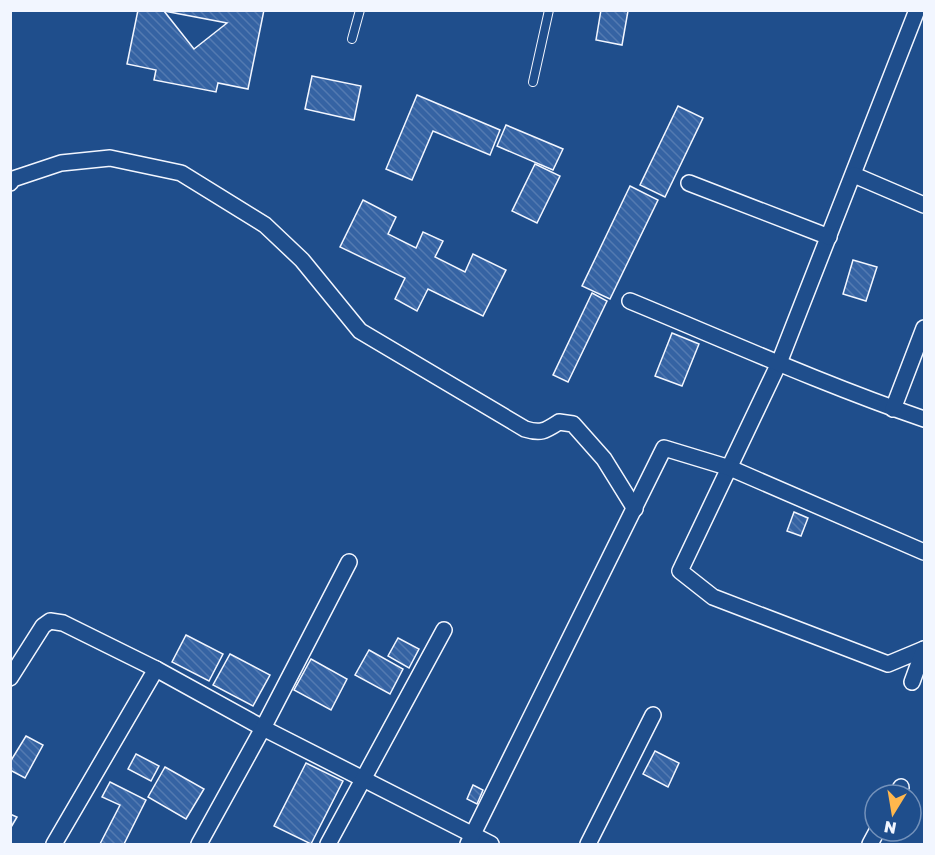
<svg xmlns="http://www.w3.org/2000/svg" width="935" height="855" font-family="'Golos Text',sans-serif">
<defs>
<pattern id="building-back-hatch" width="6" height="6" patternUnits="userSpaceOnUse" patternTransform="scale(1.5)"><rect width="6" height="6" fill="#3563a3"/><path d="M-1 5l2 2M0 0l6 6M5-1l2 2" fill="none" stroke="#537ab1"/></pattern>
</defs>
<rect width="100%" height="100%" fill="#1f4e8c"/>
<g fill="url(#building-back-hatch)" stroke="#f2f6ff" stroke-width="1.5" fill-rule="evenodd">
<path d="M138 10H264L248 89 218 83 216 92 154 80 156 70 127 64ZM164 11 227 23 194 49Z"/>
<polygon points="601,10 628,11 622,45 596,40"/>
<polygon points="312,76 361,86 354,120 305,109"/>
<polygon points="417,95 500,130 490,155 433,131 412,180 386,169"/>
<polygon points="678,106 703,118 665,197 640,185"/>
<polygon points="506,125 563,149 553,170 497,146"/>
<polygon points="535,164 560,176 537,223 512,211"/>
<polygon points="630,186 658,200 610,299 582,286"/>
<polygon points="363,200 396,217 388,234 416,248 423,232 443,241 435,257 465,272 473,254 506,270 483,316 428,289 417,311 395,299 405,278 340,247"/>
<polygon points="853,260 877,267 866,301 843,294"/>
<polygon points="592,293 607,301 568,382 553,375"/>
<polygon points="672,333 699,344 682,386 655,376"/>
<polygon points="794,512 808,518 801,536 787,531"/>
<polygon points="186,635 223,654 209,681 172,662"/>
<polygon points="398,638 419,649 409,668 388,656"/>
<polygon points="369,650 403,669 390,694 355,675"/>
<polygon points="230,654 270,675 253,706 213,685"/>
<polygon points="311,659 347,679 331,710 294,690"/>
<polygon points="26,736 43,745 25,778 10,770 10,762"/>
<polygon points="655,751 679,763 668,787 643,774"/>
<polygon points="136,754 159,766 151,781 128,769"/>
<polygon points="306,763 343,781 311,844 274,826"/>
<polygon points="165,767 204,789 186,819 148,797"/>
<polygon points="110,782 146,800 124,844 100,844 120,805 102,797"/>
<polygon points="473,785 483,790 477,804 467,799"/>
<polygon points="10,814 17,817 10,829"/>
</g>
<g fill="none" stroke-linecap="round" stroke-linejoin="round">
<defs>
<g id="service">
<polyline points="352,39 360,10"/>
<polyline points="533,82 549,10"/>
</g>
<g id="minor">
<polyline points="917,10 779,363 680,571 713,597 888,664 924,649"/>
<polyline points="854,175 924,205"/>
<path d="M10 183 13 179 61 163 110 158 181 173 265 225 302 260 360 331 525 429C541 434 545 431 559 422L573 424 604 459 635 509"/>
<polyline points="689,183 829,237"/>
<path d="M630 301C727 341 825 385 924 419"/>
<polyline points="893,409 924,328"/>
<polyline points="10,678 43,626 50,621 63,623 156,669 263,728 491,844"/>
<polyline points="912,682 924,649"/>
<polyline points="897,795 901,787"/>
<polyline points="54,844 156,669"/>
<polyline points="199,844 263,728 349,562"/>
<polyline points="328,844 444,630"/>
<polyline points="468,844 664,448 730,468 924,552"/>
<polyline points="588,844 653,715"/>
<polyline points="870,844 877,831"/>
</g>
</defs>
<use href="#service" stroke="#f2f6ff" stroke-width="10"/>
<use href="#minor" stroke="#f2f6ff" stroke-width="18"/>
<use href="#service" stroke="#1f4e8c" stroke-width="8"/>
<use href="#minor" stroke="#1f4e8c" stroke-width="15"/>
</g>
<rect width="935" height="855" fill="none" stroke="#f2f6ff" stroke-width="24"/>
<g transform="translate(893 813) rotate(191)"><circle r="28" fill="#1f4e8c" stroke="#7391ba" stroke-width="1.5"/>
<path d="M0-4.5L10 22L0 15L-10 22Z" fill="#ffb74d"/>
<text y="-9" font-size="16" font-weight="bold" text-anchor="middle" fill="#f2f6ff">N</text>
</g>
</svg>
